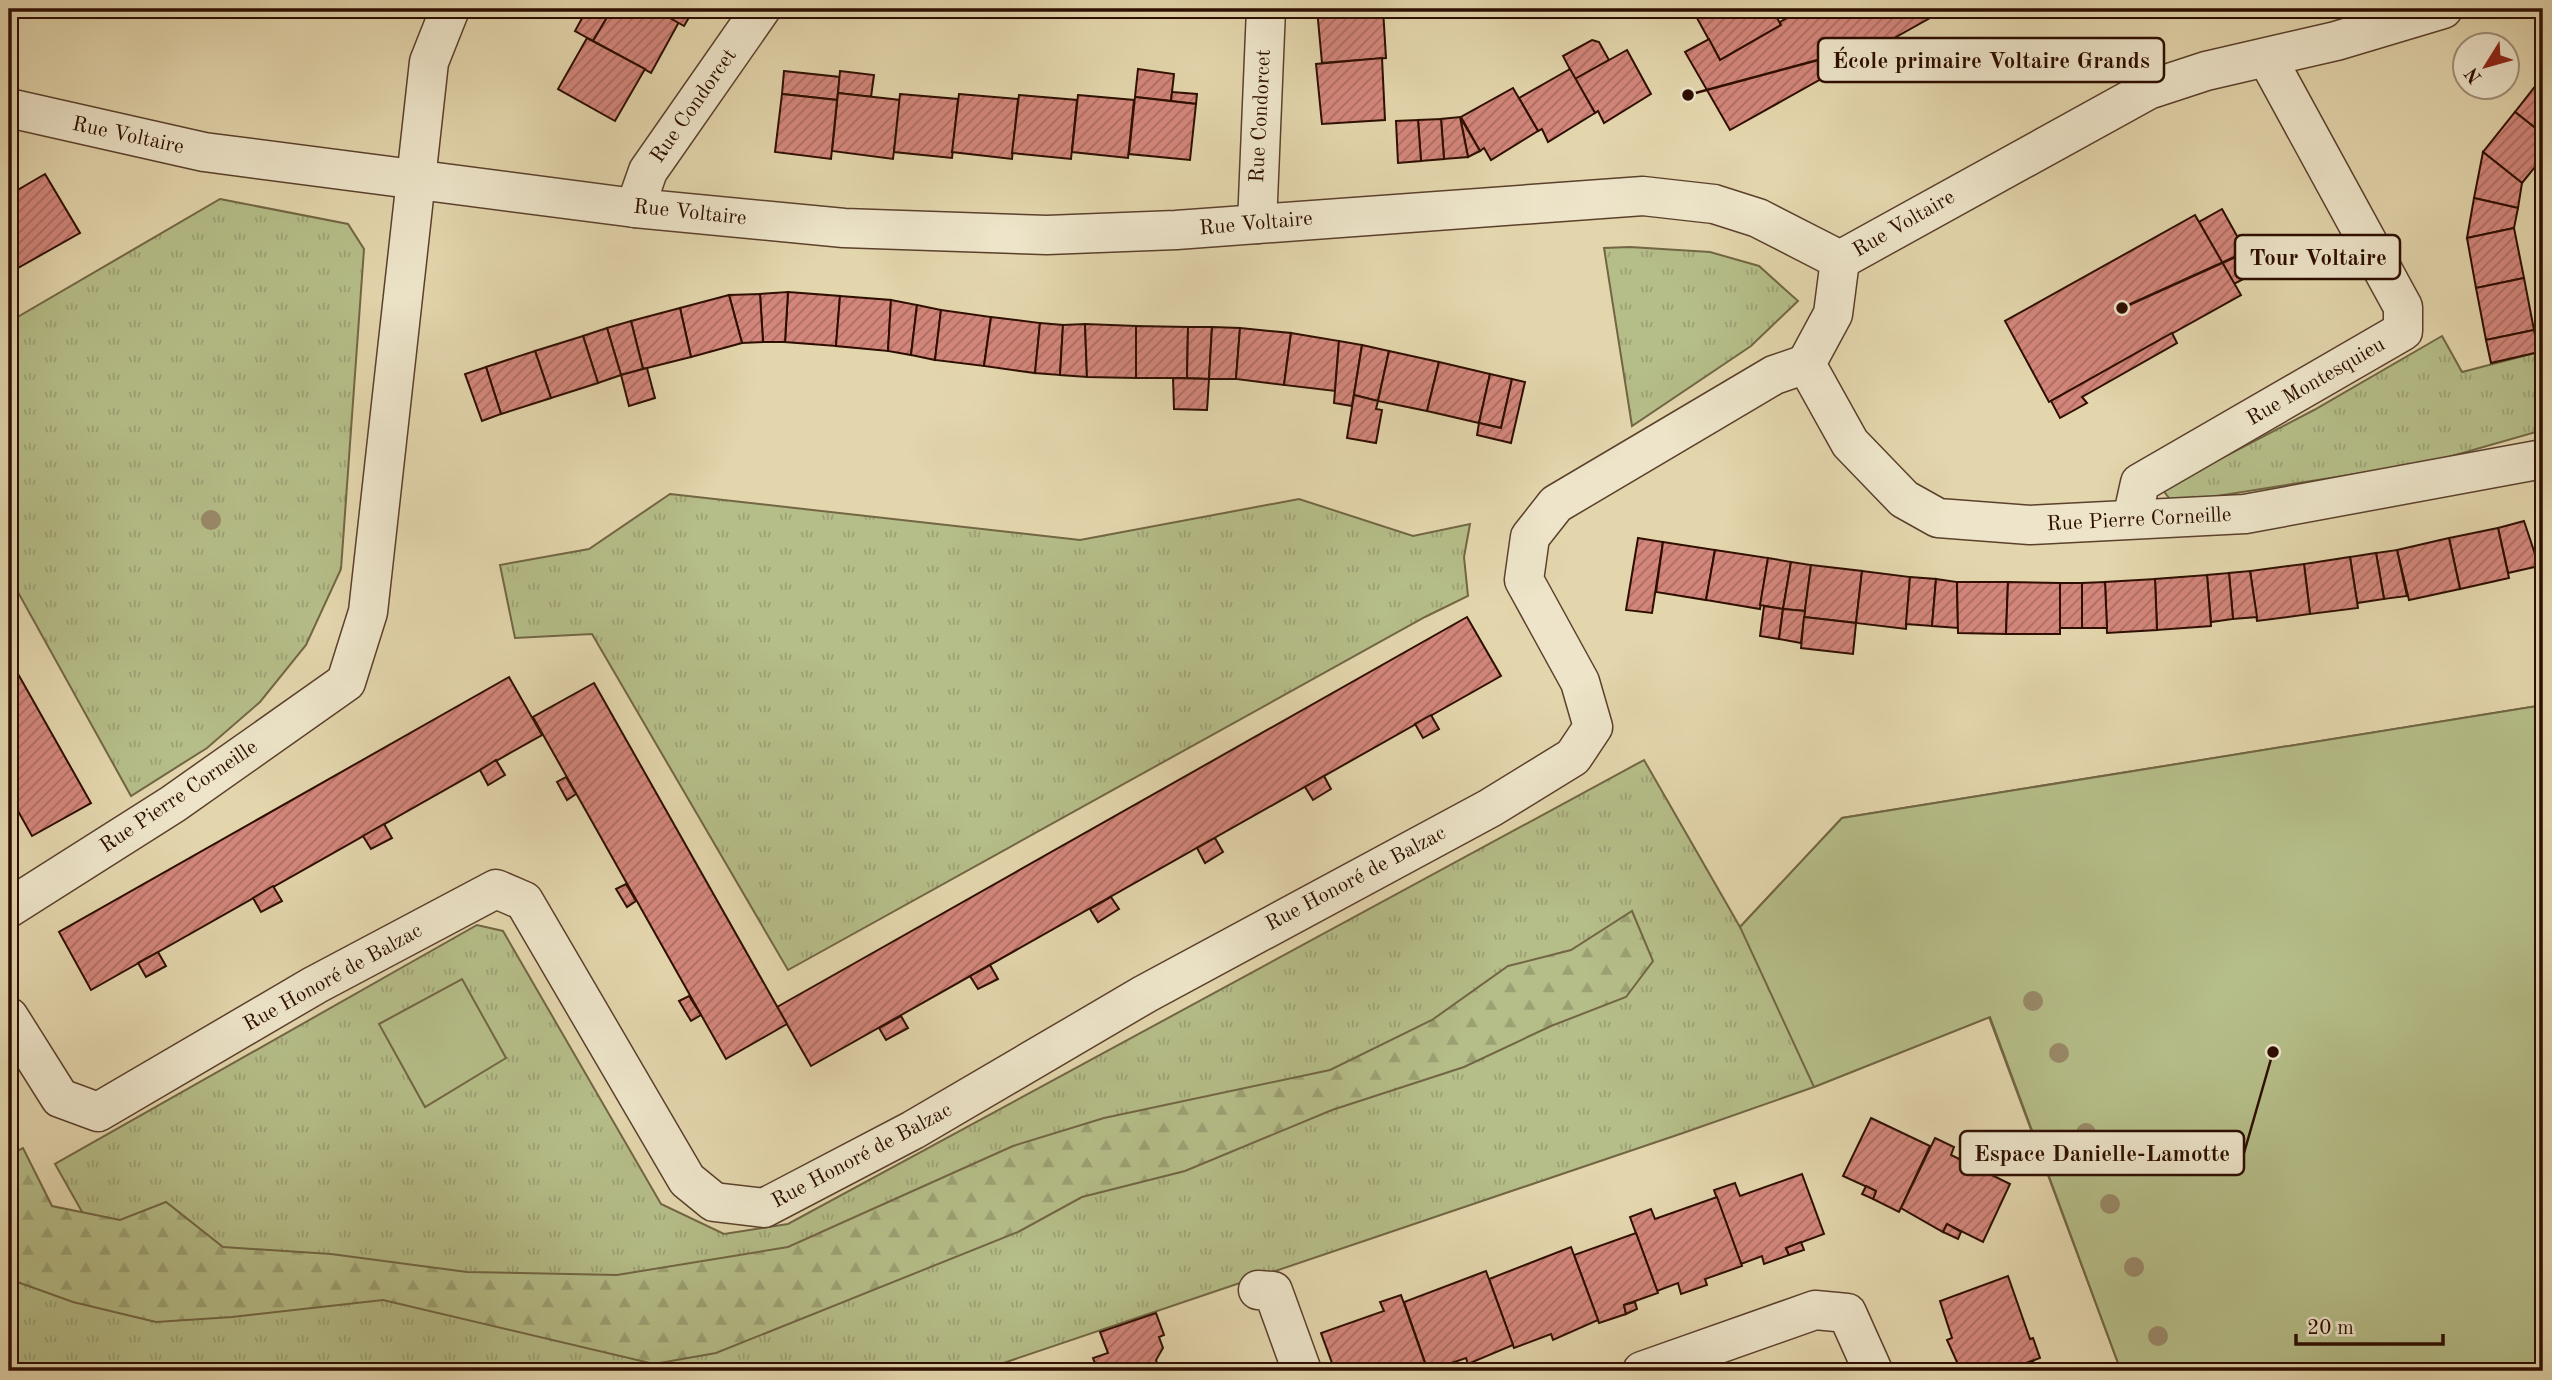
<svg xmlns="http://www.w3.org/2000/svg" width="2552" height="1380" font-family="'Old Standard TT',serif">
<defs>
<pattern id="grass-tufts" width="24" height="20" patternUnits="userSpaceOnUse" patternTransform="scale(1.75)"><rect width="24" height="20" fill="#b5bd88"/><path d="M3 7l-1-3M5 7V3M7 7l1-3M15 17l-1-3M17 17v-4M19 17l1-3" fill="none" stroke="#9ca174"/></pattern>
<pattern id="forest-firs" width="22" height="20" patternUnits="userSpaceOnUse" patternTransform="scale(1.75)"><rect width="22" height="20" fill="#b5bd88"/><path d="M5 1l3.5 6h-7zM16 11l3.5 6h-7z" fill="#9ca174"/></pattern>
<pattern id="building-hatch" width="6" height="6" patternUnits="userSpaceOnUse" patternTransform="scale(1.75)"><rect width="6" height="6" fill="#d3867b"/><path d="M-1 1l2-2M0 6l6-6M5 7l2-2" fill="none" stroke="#ac6c62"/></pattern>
</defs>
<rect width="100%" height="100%" fill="#e3d5ac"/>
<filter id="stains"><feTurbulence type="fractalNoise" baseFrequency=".00286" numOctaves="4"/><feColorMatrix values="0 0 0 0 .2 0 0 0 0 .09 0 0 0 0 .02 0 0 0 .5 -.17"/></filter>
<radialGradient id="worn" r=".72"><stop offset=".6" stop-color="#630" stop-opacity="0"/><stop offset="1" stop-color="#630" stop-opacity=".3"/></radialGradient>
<g fill="url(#grass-tufts)" stroke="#726644" stroke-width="2">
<polygon points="220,199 348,224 364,249 341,569 306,645 260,702 207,748 131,796 9,576 9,322"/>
<polygon points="1630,247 1710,252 1759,266 1798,301 1751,346 1632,426 1604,248"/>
<polygon points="2442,336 2462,372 2543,351 2543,430 2431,462 2173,503 2162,489 2314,410"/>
<polygon points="670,494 1080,540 1299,499 1413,536 1470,524 1464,557 1468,596 1425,617 788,970 592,634 515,638 500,565 589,549"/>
<polygon points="2543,705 2543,1371 2121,1371 1989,1017 1814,1087 1683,1133 980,1371 9,1371 9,1255 125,1288 55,1164 477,925 503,931 661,1204 724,1234 788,1224 1644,760 1740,927 1842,818"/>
</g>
<polygon fill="url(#forest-firs)" stroke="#726644" stroke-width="2" points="1632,911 1653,961 1626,997 1551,1026 1464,1067 1332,1110 1185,1171 1082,1197 1018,1232 716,1353 654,1364 383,1300 232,1317 156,1322 73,1302 9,1279 9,1155 23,1148 52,1206 120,1220 166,1202 223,1247 331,1254 467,1272 617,1275 788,1247 1013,1146 1104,1118 1330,1070 1432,1020 1508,966 1571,950"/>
<g fill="#b5bd88" stroke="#726644" stroke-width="2">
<polygon points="2543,705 2543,1371 2121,1371 1990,1017 1814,1087 1740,927 1842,818"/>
<polygon points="462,979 506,1058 425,1107 379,1024"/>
</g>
<g fill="url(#building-hatch)" stroke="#2e0e01" stroke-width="2">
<polygon points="587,9 608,16 593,41 575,31"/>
<polygon points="612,9 654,9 679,22 651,73 593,41"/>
<polygon points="654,9 694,9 684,26"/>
<polygon points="1317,9 1383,9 1386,58 1322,63"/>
<polygon points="1692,9 1772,9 1781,25 1720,60"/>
<polygon points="1803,9 1946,9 1730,130 1685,52 1709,39 1720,60 1781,25 1780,22"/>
<polygon points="587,38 645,69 615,121 558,89"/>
<polygon points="1592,40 1599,42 1609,60 1575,79 1563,56"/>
<polygon points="1627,50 1651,94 1604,123 1598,111 1595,113 1575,79"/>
<polygon points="1382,58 1385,120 1322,124 1316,64"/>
<polygon points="1138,69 1174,74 1171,101 1135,97"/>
<polygon points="1570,69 1595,113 1548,142 1542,129 1538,131 1519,98"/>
<polygon points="784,71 840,77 837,100 782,94"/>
<polygon points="840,71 874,75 871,97 838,93"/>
<polygon points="2543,76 2543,134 2515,112"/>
<polygon points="1513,88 1538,131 1491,160 1484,148 1480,151 1461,117"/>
<polygon points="1172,92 1197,94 1196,104 1171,101"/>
<polygon points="838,93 900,100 893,159 832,151"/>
<polygon points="782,94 837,100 831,159 775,152"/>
<polygon points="900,94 958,99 952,158 894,152"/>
<polygon points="959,94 1018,99 1012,159 952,152"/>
<polygon points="1019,95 1077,100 1071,159 1012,153"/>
<polygon points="1078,95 1134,100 1128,158 1072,152"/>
<polygon points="1135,97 1196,104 1190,160 1129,154"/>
<polygon points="2515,112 2543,134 2543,157 2522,183 2483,152"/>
<polygon points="1460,117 1480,151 1468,157"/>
<polygon points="1460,117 1468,157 1444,159 1441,119"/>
<polygon points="1441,119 1444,159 1421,161 1418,120"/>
<polygon points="1418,120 1421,161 1398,163 1396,121"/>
<polygon points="2483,152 2522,183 2518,208 2474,198"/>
<polygon points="45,174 80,233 9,273 9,195"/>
<polygon points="2474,198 2518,208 2514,228 2467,238"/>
<polygon points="2222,209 2257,272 2234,284 2199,222"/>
<polygon points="2195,215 2241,295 2049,402 2005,321"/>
<polygon points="2514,228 2524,278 2476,288 2467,238"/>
<polygon points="2524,278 2534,330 2486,340 2476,288"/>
<polygon points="788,292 840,296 836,346 785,342"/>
<polygon points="788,292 785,342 763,342 760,294"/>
<polygon points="760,294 763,342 742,343 729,295"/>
<polygon points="729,295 742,343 691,357 680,308"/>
<polygon points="840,296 891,300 888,351 836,346"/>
<polygon points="891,300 917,305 911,355 888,351"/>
<polygon points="917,305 941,310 935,360 911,355"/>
<polygon points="680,308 691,357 643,369 631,321"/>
<polygon points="941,310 991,317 984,366 935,360"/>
<polygon points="991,317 1040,323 1035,373 984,366"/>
<polygon points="631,321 643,369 621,375 607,328"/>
<polygon points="1040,323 1063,325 1060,375 1035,373"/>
<polygon points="1085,324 1087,377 1060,375 1063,325"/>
<polygon points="1085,324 1136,326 1136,378 1087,377"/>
<polygon points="1136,326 1188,327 1187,378 1136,378"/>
<polygon points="1188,327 1212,327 1209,379 1187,378"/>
<polygon points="1212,327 1240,328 1236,379 1209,379"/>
<polygon points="607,328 621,375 598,383 583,336"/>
<polygon points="1240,328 1291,333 1284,385 1236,379"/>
<polygon points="2534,330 2539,352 2491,363 2486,340"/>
<polygon points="1291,333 1339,341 1335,391 1284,385"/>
<polygon points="2172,333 2177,343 2082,397 2087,403 2060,418 2051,401"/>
<polygon points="583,336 598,383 551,398 535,351"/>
<polygon points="1339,341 1362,345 1352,406 1334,403"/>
<polygon points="1362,345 1389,351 1378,401 1354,395"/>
<polygon points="535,351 551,398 501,414 486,367"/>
<polygon points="1389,351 1439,362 1427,411 1378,401"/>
<polygon points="1439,362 1490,374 1479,423 1427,411"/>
<polygon points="486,367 501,414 482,421 465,374"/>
<polygon points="647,368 655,398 629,406 621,375"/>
<polygon points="1490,374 1512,379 1501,428 1479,423"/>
<polygon points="1173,378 1209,379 1207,410 1174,409"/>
<polygon points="1512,379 1525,382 1511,443 1477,435 1479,423 1501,428"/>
<polygon points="1354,395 1378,401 1376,409 1382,410 1376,443 1347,438"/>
<polygon points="2524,521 2539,566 2508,573 2498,528"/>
<polygon points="2498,528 2509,578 2460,589 2449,538"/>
<polygon points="1638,538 1663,542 1652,613 1626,610"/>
<polygon points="2449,538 2460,589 2409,600 2397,550"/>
<polygon points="1663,542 1715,550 1706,600 1656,592"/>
<polygon points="1715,550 1768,558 1760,609 1706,600"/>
<polygon points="2397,550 2407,596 2384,599 2376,553"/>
<polygon points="2376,553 2384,599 2357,603 2350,557"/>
<polygon points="2350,557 2358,608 2310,614 2304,564"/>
<polygon points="1768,558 1791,562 1783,609 1760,605"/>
<polygon points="1791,562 1811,565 1805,611 1783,609"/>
<polygon points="2304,564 2310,614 2257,621 2250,571"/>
<polygon points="1811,565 1862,571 1856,623 1804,617"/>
<polygon points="1862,571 1910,577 1906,629 1856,623"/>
<polygon points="2250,571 2257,617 2233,619 2229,573"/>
<polygon points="2229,573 2233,619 2211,622 2207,575"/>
<polygon points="2207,575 2211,626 2157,630 2155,579"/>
<polygon points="1910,577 1936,579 1932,626 1906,624"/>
<polygon points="1936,579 1957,582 1958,628 1932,626"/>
<polygon points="2155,579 2157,630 2107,633 2105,582"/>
<polygon points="1957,582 2008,582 2006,634 1958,633"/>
<polygon points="2008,582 2060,583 2060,634 2006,634"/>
<polygon points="2105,582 2107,628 2082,628 2082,583"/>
<rect x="2060" y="583" width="22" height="45"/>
<polygon points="1764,606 1783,609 1779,639 1760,636"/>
<polygon points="1783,609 1805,611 1801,643 1779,639"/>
<polygon points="1467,617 1501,676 811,1066 777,1007"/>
<polygon points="1804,617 1856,623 1853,654 1801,648"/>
<polygon points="9,658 91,803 32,836 9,795"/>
<polygon points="509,677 542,735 91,990 59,932"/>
<polygon points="594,683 787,1024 726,1059 533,717"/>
<polygon points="1431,715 1439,729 1423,738 1415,724"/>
<polygon points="496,760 505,775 488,785 480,770"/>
<polygon points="1324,776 1331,789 1313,800 1305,787"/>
<polygon points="566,777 576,794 567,800 557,782"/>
<polygon points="384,824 392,838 371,849 363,836"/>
<polygon points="1215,838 1223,852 1205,863 1197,848"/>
<polygon points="626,884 636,901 627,907 616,889"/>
<polygon points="273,886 282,901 261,912 253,898"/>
<polygon points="1111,897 1119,909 1098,922 1090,909"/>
<polygon points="158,952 166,966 146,977 138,963"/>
<polygon points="990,965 998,979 978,989 970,976"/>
<polygon points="689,996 701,1015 691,1021 679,1001"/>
<polygon points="901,1016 908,1028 886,1040 879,1028"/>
<polygon points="1871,1118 1930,1146 1899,1212 1873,1199 1876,1191 1843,1176"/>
<polygon points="1935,1138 1954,1147 1951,1155 2010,1184 1983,1242 1947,1224 1943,1232 1901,1208"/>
<polygon points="1802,1174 1824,1234 1786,1248 1789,1255 1764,1264 1762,1256 1741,1264 1714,1190 1735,1183 1740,1196"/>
<polygon points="1866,1186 1876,1191 1873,1199 1862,1194"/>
<polygon points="1717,1197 1742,1266 1705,1279 1707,1285 1681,1294 1678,1283 1657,1291 1630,1217 1651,1209 1655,1219"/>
<polygon points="1947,1224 1961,1232 1958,1239 1943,1232"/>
<polygon points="1636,1233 1658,1293 1624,1305 1626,1314 1599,1323 1574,1255"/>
<polygon points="1801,1242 1804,1250 1789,1255 1786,1248"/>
<polygon points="1571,1247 1598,1320 1553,1340 1551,1334 1514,1348 1489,1279"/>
<polygon points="1486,1271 1513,1345 1468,1364 1466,1358 1428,1371 1404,1302"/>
<polygon points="2008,1276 2030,1339 2033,1338 2040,1358 2004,1371 1961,1371 1947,1340 1952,1338 1940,1301"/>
<polygon points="1401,1295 1427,1369 1335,1371 1321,1333 1384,1311 1380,1302"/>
<polygon points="1635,1302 1637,1309 1626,1314 1624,1305"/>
<polygon points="1156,1313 1164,1335 1159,1337 1163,1348 1156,1360 1160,1371 1098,1371 1093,1358 1108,1353 1100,1332"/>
<polygon points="2033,1361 2037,1371 2004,1371"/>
</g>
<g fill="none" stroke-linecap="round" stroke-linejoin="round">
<defs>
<g id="street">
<polyline points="9,108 204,152 635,208 844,228 1047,235 1176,230 1643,196 1714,204 1758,218 1840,260 2148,90 2206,71 2336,41 2443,9"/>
<polyline points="635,208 648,171 761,9"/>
<polyline points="1257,224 1266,9"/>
<polyline points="1840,260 1833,314 1806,364 1850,443 1904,499 1938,518 2030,525 2245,514 2543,459"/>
<polyline points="2132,519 2140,483 2403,331 2403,307 2267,58"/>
<polyline points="9,908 173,804 346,682 368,612 429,62 450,9"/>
<polyline points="9,1017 60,1098 98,1112 315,985 496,889 524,901 687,1180 714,1202 764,1208 913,1130 1145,994 1490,808 1573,757 1593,727 1580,682 1524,580 1530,537 1556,504 1774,375 1806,364"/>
<polyline points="1258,1290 1273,1291 1302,1371"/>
<polyline points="1642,1371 1815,1310 1847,1313 1873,1371"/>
</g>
</defs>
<use href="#street" stroke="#5b402c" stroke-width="41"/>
<use href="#street" stroke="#ede4c9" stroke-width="38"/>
</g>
<g fill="#998968">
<circle cx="211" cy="520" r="10"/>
<circle cx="2033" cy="1001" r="10"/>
<circle cx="2059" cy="1053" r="10"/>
<circle cx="2086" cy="1133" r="10"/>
<circle cx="2110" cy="1204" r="10"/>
<circle cx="2134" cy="1267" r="10"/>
<circle cx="2158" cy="1336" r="10"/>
</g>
<g text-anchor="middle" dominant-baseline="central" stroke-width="6" stroke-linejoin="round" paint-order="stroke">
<g font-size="21" fill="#2e0e01" stroke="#ede4c9">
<text transform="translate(694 106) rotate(-55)">Rue Condorcet</text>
<text transform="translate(1261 116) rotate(-87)">Rue Condorcet</text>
<text transform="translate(128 136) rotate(12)">Rue Voltaire</text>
<text transform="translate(690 213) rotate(6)">Rue Voltaire</text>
<text transform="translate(1256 224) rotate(-5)">Rue Voltaire</text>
<text transform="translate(1904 224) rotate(-30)">Rue Voltaire</text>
<text transform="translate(2316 382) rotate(-30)">Rue Montesquieu</text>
<text transform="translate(2139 520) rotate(-3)">Rue Pierre Corneille</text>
<text transform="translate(179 797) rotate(-34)">Rue Pierre Corneille</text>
<text transform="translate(1356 879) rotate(-28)">Rue Honoré de Balzac</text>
<text transform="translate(333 978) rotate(-29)">Rue Honoré de Balzac</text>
<text transform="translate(862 1156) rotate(-28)">Rue Honoré de Balzac</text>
</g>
</g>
<path fill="none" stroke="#2e0e01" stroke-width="2.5" d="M1688 95L1818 60M2122 308L2235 257M2273 1052L2244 1153"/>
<g fill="#2e0e01" stroke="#ede4c9" stroke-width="2.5">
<circle cx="1688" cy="95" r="7"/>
<circle cx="2122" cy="308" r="7"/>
<circle cx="2273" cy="1052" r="7"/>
</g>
<g fill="#ede4c9" stroke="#2e0e01" stroke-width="2.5">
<rect x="1818" y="38" width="346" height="44" rx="7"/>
<rect x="2235" y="235" width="165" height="44" rx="7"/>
<rect x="1960" y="1131" width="284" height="44" rx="7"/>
</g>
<g font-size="23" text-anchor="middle" font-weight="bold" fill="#2e0e01">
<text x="1991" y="68">École primaire Voltaire Grands</text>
<text x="2318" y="265">Tour Voltaire</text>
<text x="2102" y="1161">Espace Danielle-Lamotte</text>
</g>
<rect width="2552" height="1380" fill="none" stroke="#e3d5ac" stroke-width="35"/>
<rect x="10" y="10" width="2531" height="1359" fill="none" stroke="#2e0e01" stroke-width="3.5"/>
<rect x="18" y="18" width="2517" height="1345" fill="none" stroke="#2e0e01" stroke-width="2"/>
<g transform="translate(2486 66) rotate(233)"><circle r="33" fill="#ede4c9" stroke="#a18e79" stroke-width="2"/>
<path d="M0-5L12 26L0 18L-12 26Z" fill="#8f2418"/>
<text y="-10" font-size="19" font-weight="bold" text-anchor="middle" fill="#2e0e01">N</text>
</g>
<path d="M2296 1334v10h147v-10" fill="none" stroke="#2e0e01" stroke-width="3.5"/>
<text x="2307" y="1334" font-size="21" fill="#2e0e01" stroke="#ede4c9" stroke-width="5" paint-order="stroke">20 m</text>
<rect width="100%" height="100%" filter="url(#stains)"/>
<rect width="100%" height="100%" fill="url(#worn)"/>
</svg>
